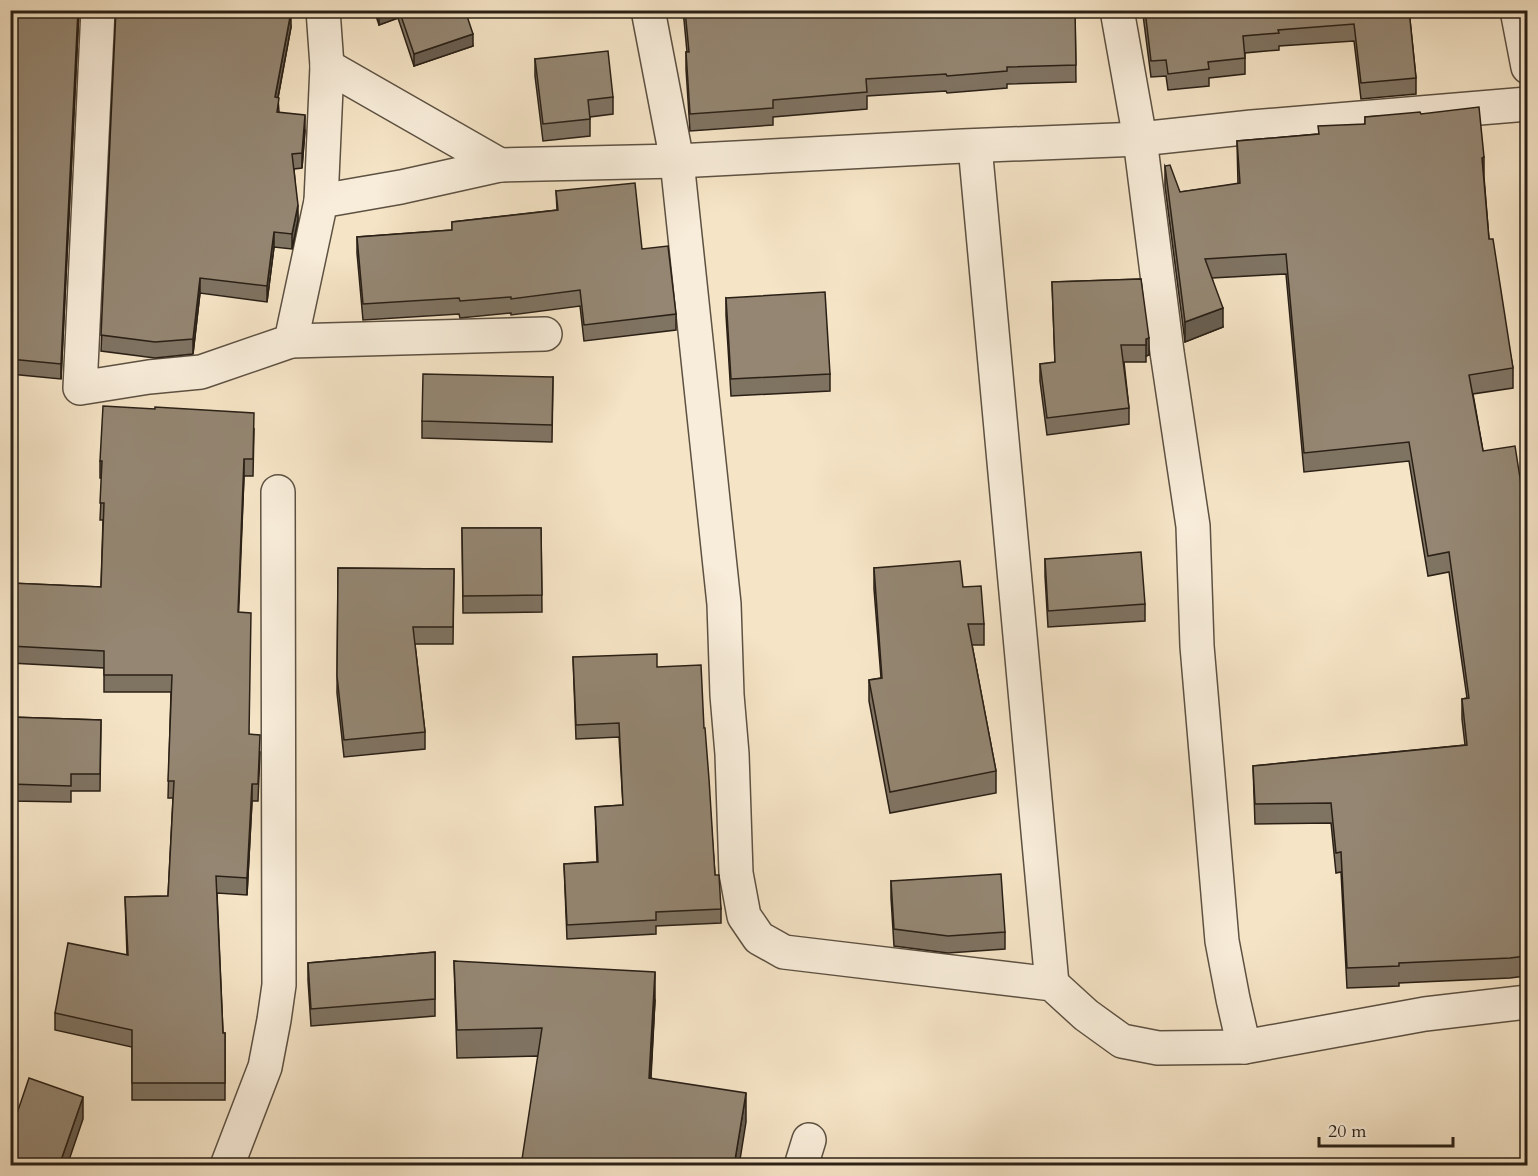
<svg xmlns="http://www.w3.org/2000/svg" width="1538" height="1176" font-family="Cardo,serif">
<rect width="100%" height="100%" fill="#f5e4c6"/>
<filter id="stains"><feTurbulence type="fractalNoise" baseFrequency=".00333" numOctaves="4"/><feColorMatrix values="0 0 0 0 .2 0 0 0 0 .09 0 0 0 0 .02 0 0 0 .5 -.17"/></filter>
<radialGradient id="worn" r=".72"><stop offset=".6" stop-color="#630" stop-opacity="0"/><stop offset="1" stop-color="#630" stop-opacity=".3"/></radialGradient>
<g fill="none" stroke-linecap="round" stroke-linejoin="round">
<defs>
<g id="minor">
<polyline points="98,10 80,388 149,377 201,372 291,341 321,201 401,187 500,165 677,161 963,146 1140,139 1252,127 1528,104"/>
<polyline points="648,10 677,161 724,604 727,695 732,754 736,873 744,916 759,938 784,952 1052,984 1086,1015 1122,1041 1158,1048 1244,1047"/>
<polyline points="1117,10 1140,139 1167,352 1193,526 1197,646 1222,941 1233,999 1244,1047 1425,1014 1528,1002"/>
<polyline points="1517,10 1528,67"/>
<polyline points="327,66 500,165"/>
<polyline points="975,146 1052,984"/>
<polyline points="321,201 327,66 323,10"/>
<polyline points="291,341 545,334"/>
<polyline points="227,1166 265,1067 274,1020 279,985 278,492"/>
<polyline points="801,1166 809,1140"/>
</g>
</defs>
<use href="#minor" stroke="#5d5142" stroke-width="36"/>
<use href="#minor" stroke="#f8edda" stroke-width="33"/>
</g>
<g fill="#7f7362" stroke="#2a2016" stroke-width="1.5">
<polygon points="10,10 79,10 61,379 10,374"/>
<polygon points="116,10 288,10 291,27 278,98 279,112 305,130 302,168 294,169 298,220 292,249 274,247 267,302 200,293 193,354 155,358 101,351"/>
<polygon points="374,10 465,10 473,46 414,66 398,18 379,25"/>
<polygon points="682,10 1075,10 1076,82 1007,84 1007,88 947,93 946,91 867,96 867,109 773,117 773,125 690,131 686,69 686,52 687,52 684,20"/>
<polygon points="1140,10 1409,10 1416,78 1416,94 1361,99 1354,41 1279,46 1279,50 1245,53 1245,74 1209,78 1209,86 1168,90 1166,76 1151,77 1143,15 1140,15"/>
<polygon points="535,59 613,97 613,114 590,117 590,136 543,141 535,76"/>
<polygon points="1421,114 1484,157 1484,177 1489,239 1513,368 1513,388 1473,394 1483,451 1527,522 1527,976 1510,978 1399,983 1399,986 1347,988 1341,872 1336,873 1331,823 1255,824 1253,766 1465,745 1462,719 1462,699 1467,698 1449,572 1428,576 1409,461 1304,472 1286,274 1212,278 1223,327 1185,342 1165,186 1165,166 1180,192 1238,184 1237,141 1318,134 1365,124 1365,117"/>
<polygon points="556,191 642,249 676,314 676,330 584,341 580,306 511,315 511,313 460,318 459,314 363,320 357,253 357,237 452,230 452,222 557,210"/>
<polygon points="1141,279 1149,355 1146,356 1146,362 1124,362 1129,408 1129,424 1047,435 1040,381 1040,364 1055,363 1052,282"/>
<polygon points="726,298 830,374 830,391 731,396 726,315"/>
<polygon points="553,377 552,442 422,438 422,421"/>
<polygon points="254,429 253,476 244,476 238,612 249,734 260,752 258,801 252,801 247,895 217,893 223,1033 225,1033 225,1100 132,1100 132,1047 55,1030 55,1013 127,955 125,897 168,896 173,798 168,798 171,692 104,692 104,668 10,663 10,583 101,587 103,520 100,520 102,478 100,478 100,461"/>
<polygon points="462,528 541,528 542,612 463,613"/>
<polygon points="1045,559 1145,604 1145,621 1048,627 1045,576"/>
<polygon points="338,568 454,569 453,644 415,644 425,732 425,749 344,757 337,693"/>
<polygon points="874,568 963,587 984,624 984,645 972,645 996,771 996,793 890,813 869,701 869,680 881,678 874,589"/>
<polygon points="573,657 657,667 704,728 715,875 721,909 721,923 656,926 656,934 567,939 564,864 597,862 595,807 623,805 619,737 576,739"/>
<polygon points="10,717 101,720 100,791 71,791 71,802 10,801"/>
<polygon points="891,881 1005,932 1005,949 948,953 894,946 891,898"/>
<polygon points="435,952 435,1016 311,1026 308,980 308,963"/>
<polygon points="454,961 655,1000 651,1078 746,1122 538,1056 457,1058"/>
</g>
<g fill="#685e50" stroke="#2a2016" stroke-width="1.5">
<polygon points="78,10 79,10 61,379 61,364"/>
<polygon points="384,10 398,10 398,18 379,25 379,12"/>
<polygon points="291,12 291,27 275,113 275,97"/>
<polygon points="473,34 473,46 414,66 414,54"/>
<polygon points="305,115 305,130 302,168 302,153"/>
<polygon points="298,205 298,220 292,249 292,234"/>
<polygon points="274,232 274,247 267,302 267,286"/>
<polygon points="200,278 200,293 193,354 193,339"/>
<polygon points="1223,308 1223,327 1185,342 1185,322"/>
<polygon points="1149,338 1149,355 1146,356 1146,339"/>
<polygon points="244,459 244,476 238,629 238,612"/>
<polygon points="252,784 252,801 247,895 247,878"/>
<polygon points="655,972 655,1000 649,1106 649,1078"/>
<polygon points="746,1093 746,1122 739,1166 734,1166"/>
<polygon points="83,1097 83,1119 67,1166 59,1166"/>
</g>
<g fill="#948672" stroke="#2a2016" stroke-width="1.5">
<polygon points="10,10 78,10 61,364 10,359"/>
<polygon points="116,10 285,10 291,12 275,97 279,98 277,112 305,115 302,153 292,154 298,205 292,234 274,232 267,286 200,278 193,339 155,342 101,335"/>
<polygon points="399,10 465,10 473,34 414,54"/>
<polygon points="685,10 1075,10 1076,65 1007,67 1007,71 947,76 946,74 866,79 867,92 773,100 773,108 690,114 686,52 689,52"/>
<polygon points="1145,10 1409,10 1416,78 1361,83 1354,24 1278,30 1279,33 1243,36 1245,58 1208,62 1209,69 1168,74 1166,60 1151,61"/>
<polygon points="608,51 613,97 588,100 590,119 543,124 535,59"/>
<polygon points="1479,107 1484,157 1482,158 1489,239 1493,239 1513,368 1469,375 1483,451 1515,446 1527,522 1527,539 1526,539 1527,553 1527,956 1510,958 1399,963 1399,966 1347,968 1341,852 1336,853 1331,803 1255,804 1253,766 1467,745 1462,699 1469,698 1449,552 1428,556 1409,442 1304,453 1286,254 1205,259 1223,308 1185,322 1165,166 1170,165 1180,192 1240,183 1237,141 1319,134 1318,126 1365,124 1365,117 1420,112 1421,114"/>
<polygon points="635,183 642,249 668,246 676,314 584,325 580,290 511,299 511,297 460,301 459,298 363,304 357,237 452,230 452,222 558,210 556,191"/>
<polygon points="1141,279 1149,338 1146,339 1146,345 1121,345 1129,408 1047,418 1040,364 1055,362 1052,282"/>
<polygon points="825,292 830,374 731,379 726,298"/>
<polygon points="423,374 553,377 552,425 422,421"/>
<polygon points="103,406 155,409 155,407 254,413 253,459 244,459 238,612 251,613 249,734 260,735 258,784 252,784 247,878 216,876 223,1033 225,1033 225,1083 132,1083 132,1030 55,1013 68,943 128,955 125,897 168,896 174,781 168,781 172,675 104,675 104,651 10,646 10,583 101,587 104,503 100,503 102,461 100,461"/>
<polygon points="462,528 541,528 542,595 463,596"/>
<polygon points="1141,552 1145,604 1048,611 1045,559"/>
<polygon points="960,561 963,587 981,586 984,624 968,624 996,771 890,792 869,680 882,678 874,568"/>
<polygon points="338,568 454,569 453,627 413,627 425,732 344,740 337,676"/>
<polygon points="657,654 657,667 701,665 704,728 705,728 709,779 715,875 719,875 721,909 656,912 656,920 567,925 564,864 598,862 595,807 623,805 619,723 576,725 573,657"/>
<polygon points="10,717 101,720 100,774 71,774 71,786 10,784"/>
<polygon points="1001,874 1005,932 948,936 894,929 891,881"/>
<polygon points="435,952 435,999 311,1009 308,963"/>
<polygon points="454,961 655,972 649,1078 746,1093 734,1166 521,1166 542,1028 457,1030"/>
<polygon points="29,1078 83,1097 59,1166 10,1166 10,1134"/>
</g>
<rect width="1538" height="1176" fill="none" stroke="#f5e4c6" stroke-width="36"/>
<rect x="12" y="12" width="1514" height="1152" fill="none" stroke="#2a2016" stroke-width="3"/>
<rect x="18" y="18" width="1502" height="1140" fill="none" stroke="#2a2016" stroke-width="1.5"/>
<path d="M1319 1137v9h134v-9" fill="none" stroke="#2a2016" stroke-width="3"/>
<text x="1328" y="1137" font-size="18" fill="#2a2016" stroke="#f8edda" stroke-width="4.5" paint-order="stroke">20 m</text>
<rect width="100%" height="100%" filter="url(#stains)"/>
<rect width="100%" height="100%" fill="url(#worn)"/>
</svg>
